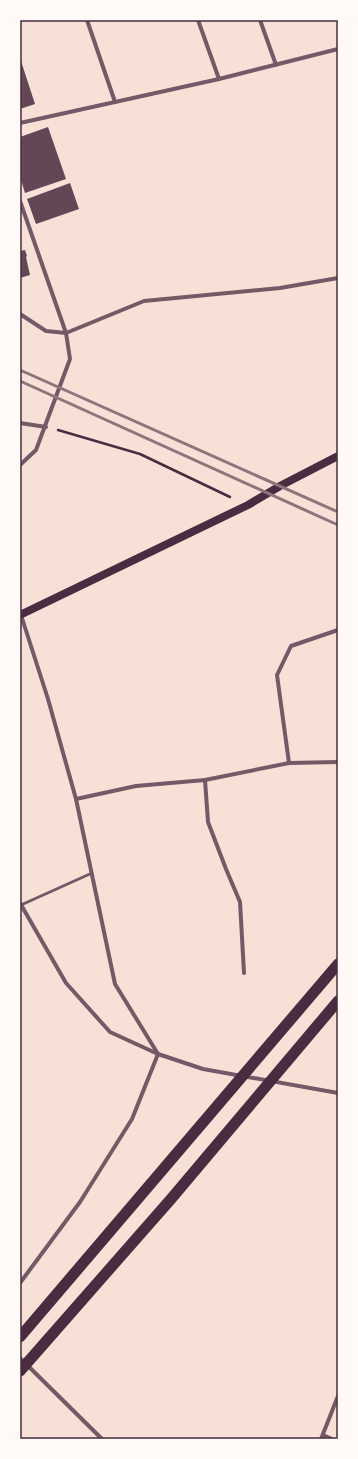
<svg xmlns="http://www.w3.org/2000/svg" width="358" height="1459" font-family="'Alegreya Sans',sans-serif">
<rect width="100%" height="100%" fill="#f7e1d7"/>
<g fill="#644757">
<polygon points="20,58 35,104 20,109"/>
<polygon points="48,127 66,179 25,193 20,177 20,137"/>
<polygon points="70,183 79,209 36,224 27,199"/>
<polygon points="25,250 27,256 26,257 30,275 20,278 20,251"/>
</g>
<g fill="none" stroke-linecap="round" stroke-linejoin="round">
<polyline stroke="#4a2c40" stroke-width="2.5" points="58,430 140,454 230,497"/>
<polyline stroke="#755966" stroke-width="3" points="21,905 92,873"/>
<g stroke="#755966" stroke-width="4">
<polyline points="87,20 115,102"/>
<polyline points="198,20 219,79"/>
<polyline points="260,20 276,65"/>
<polyline points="20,123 219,79 338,49"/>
<polyline points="20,201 66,333 46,331 20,314"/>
<polyline points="20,423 46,427"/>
<polyline points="20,465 36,450 70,359 66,333 144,301 280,288 338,278"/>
<polyline points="289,763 277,675 291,646 338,630"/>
<polyline points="205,780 208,822 226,869 240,902 244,973"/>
<polyline points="76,799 136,786 205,780 289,763 338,762"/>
<polyline points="20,903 66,983 110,1032 158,1054 203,1069 338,1093"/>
<polyline points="20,1283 80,1202 132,1119 158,1054 115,984 76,799 48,699 21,615"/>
<polyline points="20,1358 102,1439"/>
<polyline points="323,1435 332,1439"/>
<polyline points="321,1439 338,1396"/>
</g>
<polyline stroke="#4a2c40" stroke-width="8" points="20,615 248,505 280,486 338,456"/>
<g stroke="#4a2c40" stroke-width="11">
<polyline points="20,1337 338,964"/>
<polyline points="20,1371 171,1199 338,1001"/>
</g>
<g stroke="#8f747c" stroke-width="3">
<polyline points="20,370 338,512"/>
<polyline points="20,381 338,525"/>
</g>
</g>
<rect width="358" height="1459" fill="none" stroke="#fffaf5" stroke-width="42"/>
<rect x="21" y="21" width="316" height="1417" fill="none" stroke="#4a2c40" stroke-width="1.5"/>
</svg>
